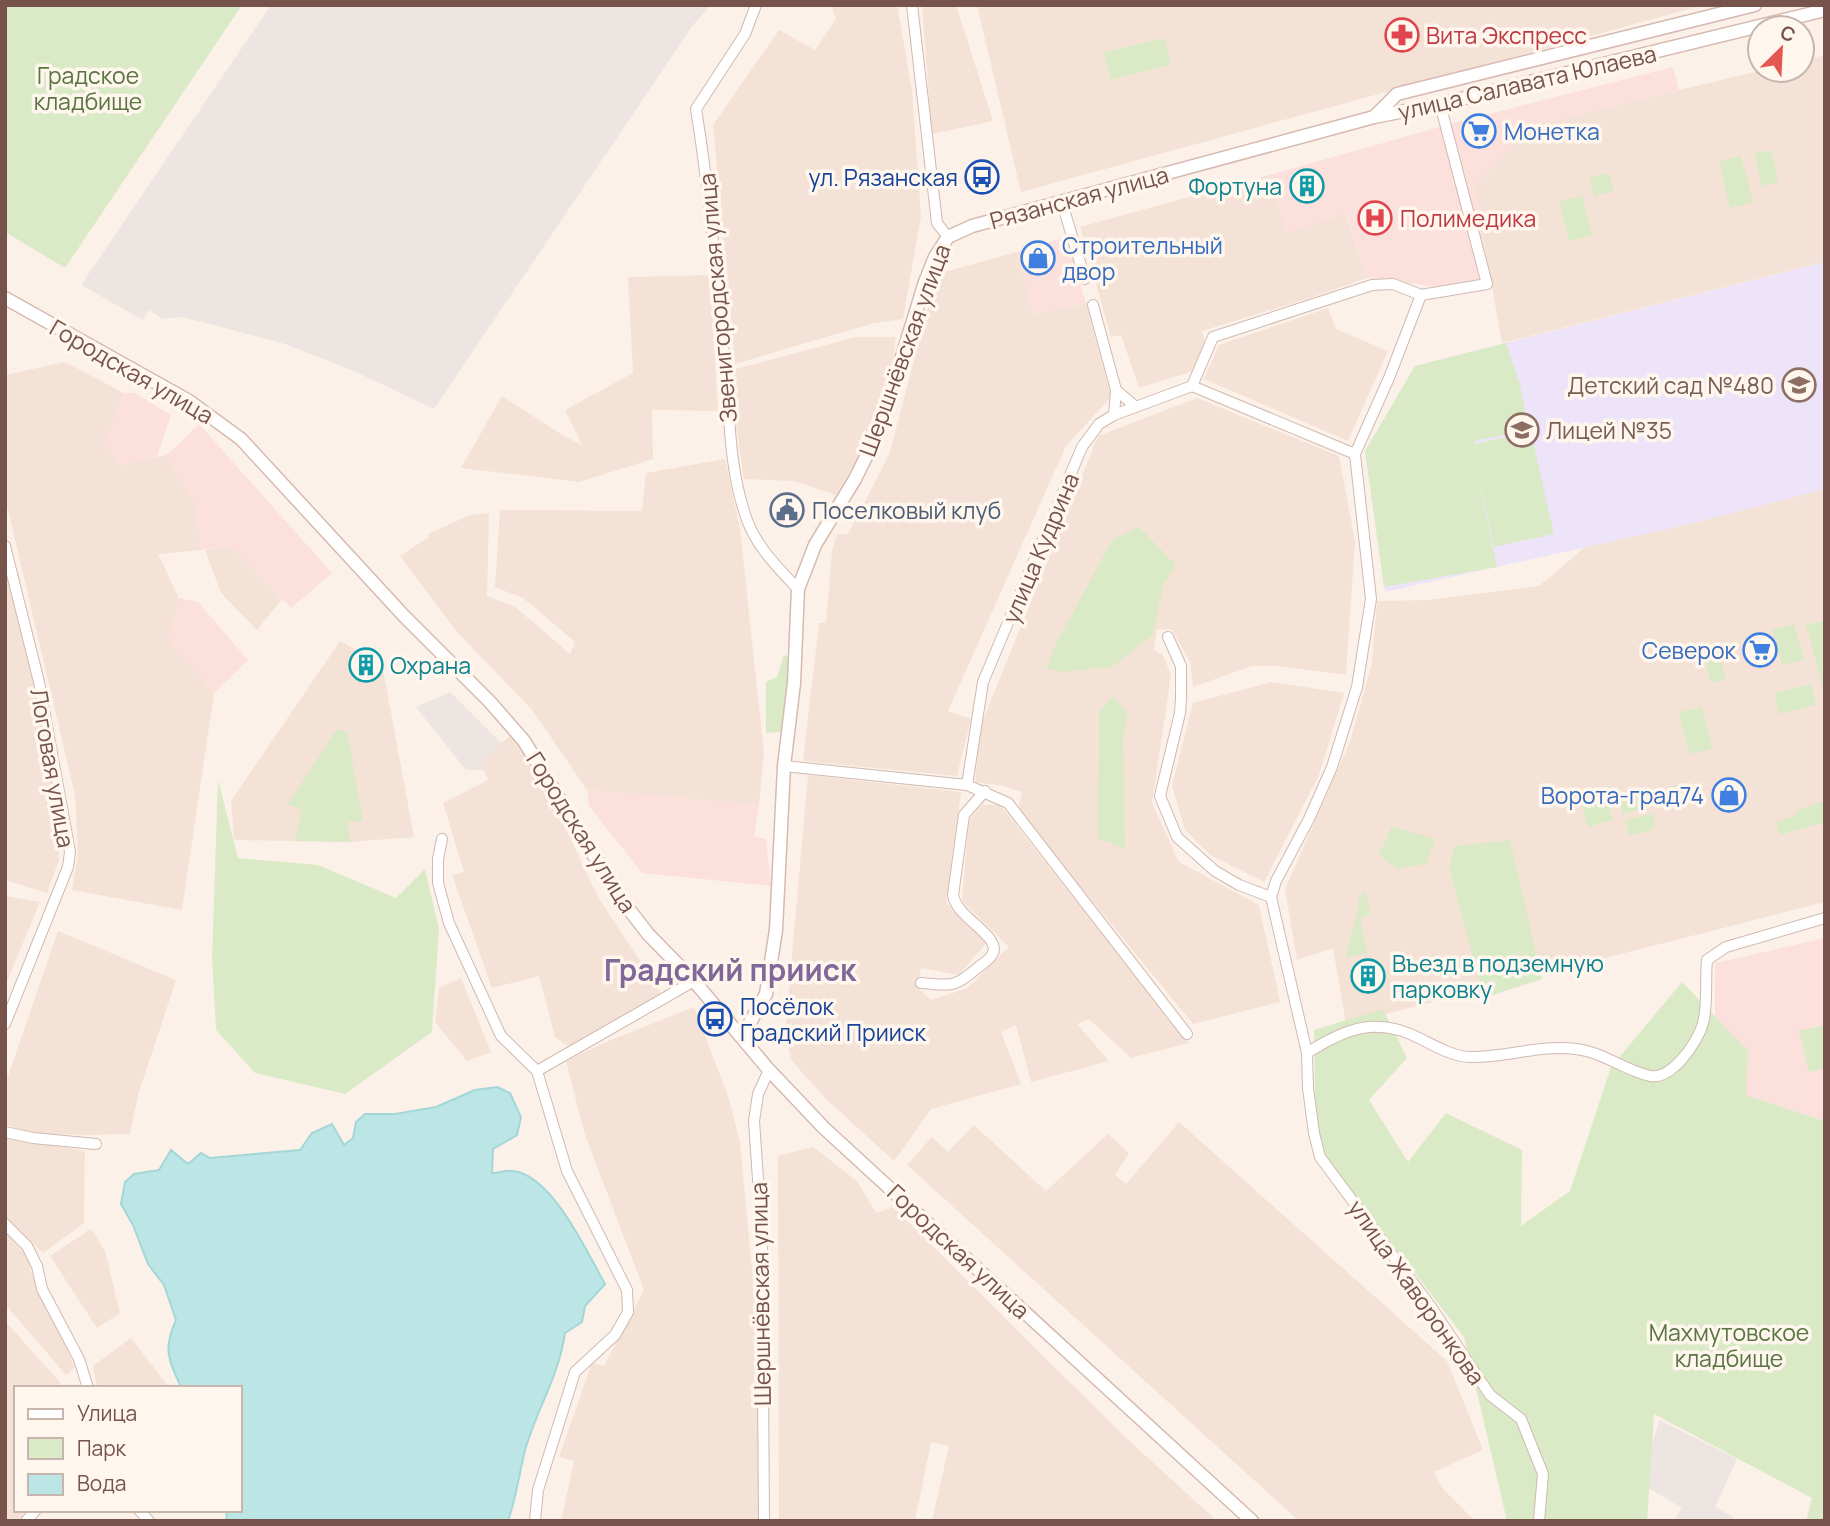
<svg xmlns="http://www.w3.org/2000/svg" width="1830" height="1526" font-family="Manrope,sans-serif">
<rect width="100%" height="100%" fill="#fcf1e8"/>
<g fill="#f4e2d6">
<polygon points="831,5 897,5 912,89 921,216 903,319 874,323 735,364 713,125 779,30 815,50 836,19"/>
<polygon points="922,5 956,5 993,121 932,134"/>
<polygon points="977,5 1704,5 1021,192"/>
<polygon points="1825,55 1825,262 1502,343 1474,186 1529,126 1763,70 1802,70 1802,61"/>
<polygon points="1269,175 1287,233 1345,213 1367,278 1310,298 1202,331 1206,345 1193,371 1139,388 1121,335 1111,337 1080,227"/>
<polygon points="1017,252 1033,314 1086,303 1111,397 1066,446 948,711 971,719 957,776 803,761 819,623 826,623 832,551 837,534 848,534 889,455 937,274"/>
<polygon points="710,275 718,411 652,410 653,459 579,482 461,468 502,396 564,436 582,445 565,410 633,373 628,277"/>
<polygon points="1328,308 1336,329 1388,351 1348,441 1204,379 1219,345"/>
<polygon points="856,337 896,337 892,364 868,441 836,495 794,481 744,479 728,371"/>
<polygon points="65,362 124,393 105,443 120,465 167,455 197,508 202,550 158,554 179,598 169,641 214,693 182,910 72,890 78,855 75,795 5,497 5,375"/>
<polygon points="1197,398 1339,456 1355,541 1346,675 1278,666 1252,666 1193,687 1190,662 1172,630 1157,629 1154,650 1163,655 1171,675 1152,803 1179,862 1259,905 1280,1002 1193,1024 1018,810 1022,792 1003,786 975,782 981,725 1098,436"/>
<polygon points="725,459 740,529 764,753 759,805 587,790 533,711 457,632 400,556 429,537 428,534 470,515 489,513 487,596 515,607 570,654 575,642 523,598 495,587 500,510 642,511 646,473"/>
<polygon points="1825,489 1825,902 1346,1024 1333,948 1297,960 1285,889 1350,742 1372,663 1377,601 1427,600 1539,586 1585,547"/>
<polygon points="231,546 282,599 257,630 221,593 205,550"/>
<polygon points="5,558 33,669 52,785 59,860 47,893 5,880"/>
<polygon points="340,641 382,664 414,837 350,842 234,840 231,801"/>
<polygon points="1271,682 1344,693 1319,775 1264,882 1210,855 1185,830 1172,786 1193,703"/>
<polygon points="513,733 562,820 598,897 661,993 569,1047 555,1037 539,976 492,988 452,875 464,872 443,803 488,780 481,762"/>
<polygon points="808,775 961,792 946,903 987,942 959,975 921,968 917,987 931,1000 968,988 1009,947 962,901 969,820 982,805 1000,805 1189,1043 1131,1058 1089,1019 1077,1024 1109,1061 1031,1082 1016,1025 1001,1032 1021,1084 931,1109 894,1161 825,1098 792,1061 785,1034"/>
<polygon points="5,896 40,902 5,986"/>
<polygon points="58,931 176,980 138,1095 130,1134 86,1135 27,1133 5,1124 5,1085"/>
<polygon points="461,978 491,1052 467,1061 435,1022 439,988"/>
<polygon points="694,1007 728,1096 740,1143 759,1343 758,1521 561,1521 574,1461 559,1457 592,1363 604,1366 644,1290 584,1132 566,1061 606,1042"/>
<polygon points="1179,1122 1447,1361 1483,1450 1434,1472 1443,1489 1475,1521 1299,1521 907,1165 932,1137 948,1152 974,1125 1046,1191 1108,1134 1129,1153 1115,1175 1126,1184"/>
<polygon points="5,1137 85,1151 84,1223 43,1253 5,1216"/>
<polygon points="813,1147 857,1181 876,1213 893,1207 1123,1435 1217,1521 932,1521 949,1446 931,1442 915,1521 779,1521 778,1156"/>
<polygon points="91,1229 105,1251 120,1313 97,1328 50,1256"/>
<polygon points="5,1233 29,1258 30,1270 75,1367 66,1375 5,1304"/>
<polygon points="5,1321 65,1388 16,1388 16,1510 27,1510 17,1521 5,1521"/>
<polygon points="131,1338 168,1386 165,1388 97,1388 93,1366"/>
</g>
<g fill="#fce0dc">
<polygon points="1673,67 1679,90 1529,126 1474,186 1490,277 1439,287 1367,278 1346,214 1287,233 1269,175 1454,123"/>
<polygon points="1066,237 1086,303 1033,314 1017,252"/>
<polygon points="124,393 135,393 171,415 157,457 120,465 108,451 105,443"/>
<polygon points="199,424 332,573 291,608 231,546 202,550 197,508 167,455"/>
<polygon points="179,598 198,602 248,660 214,693 169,641"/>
<polygon points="587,790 759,805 754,836 766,839 771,886 642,873 589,806"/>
<polygon points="1825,938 1825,1121 1715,1085 1715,963"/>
</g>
<g fill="#ede5e1">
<polygon points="271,5 711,5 693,25 434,409 356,372 285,344 183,317 163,319 149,310 143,320 81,285"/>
<polygon points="450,692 502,744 481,762 485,770 466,770 416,707"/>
<polygon points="1660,1420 1737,1459 1715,1507 1734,1517 1732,1521 1674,1521 1682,1508 1638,1482"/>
</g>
<polygon fill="#eee4f9" points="1825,262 1825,489 1690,524 1385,592 1365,451 1415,366"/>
<g fill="#dbeac6">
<polygon points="5,5 242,5 65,268 5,232"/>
<polygon points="1164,38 1171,65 1111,80 1104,52"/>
<polygon points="1771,150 1778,182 1761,186 1755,153"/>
<polygon points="1741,156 1753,202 1730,208 1719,162"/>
<polygon points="1609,173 1614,191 1594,196 1590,177"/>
<polygon points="1582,196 1592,235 1569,241 1559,202"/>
<polygon points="1506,343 1520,385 1529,430 1475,441 1474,444 1531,432 1554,534 1494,547 1472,449 1497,567 1384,587 1365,451 1415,366"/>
<polygon points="1139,527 1176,565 1163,585 1153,635 1112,667 1061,672 1046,668 1056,644 1112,540"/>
<polygon points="1825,620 1825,692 1824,692 1806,625"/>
<polygon points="1794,624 1804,660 1782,665 1772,630"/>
<polygon points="784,655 791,657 785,731 766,733 766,682 777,677"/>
<polygon points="1720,656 1726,679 1711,683 1705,659"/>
<polygon points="1811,684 1816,705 1779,714 1774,693"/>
<path d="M1113 696 1128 714 1123 735 1125 849 1098 838C1097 796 1100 754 1099 712Z"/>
<polygon points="1702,707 1712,749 1689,754 1679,712"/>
<polygon points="337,729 347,732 363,821 348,822 350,842 295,841 302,811 288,804"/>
<polygon points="218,780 238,858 318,865 396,898 425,869 439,929 432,1032 345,1094 255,1073 216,1030 212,958"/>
<polygon points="1680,784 1684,797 1662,804 1658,791"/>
<polygon points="1648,790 1653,806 1623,814 1619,798"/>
<polygon points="1605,795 1613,820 1588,827 1581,801"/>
<polygon points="1825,800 1825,822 1780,835 1776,822 1796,815 1796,811"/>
<polygon points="1653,813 1655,828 1630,836 1625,821"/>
<polygon points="1392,826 1435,839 1426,864 1397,869 1379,854"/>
<polygon points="1510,840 1542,979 1484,998 1449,867 1455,846"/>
<polygon points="1362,892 1366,893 1370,915 1361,918 1361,925 1367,953 1345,958 1358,911 1358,900"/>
<polygon points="1682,982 1748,1051 1746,1095 1825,1121 1825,1521 1806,1521 1812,1498 1654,1414 1647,1521 1507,1521 1464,1337 1316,1145 1314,1030 1383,1009 1407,1058 1369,1100 1408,1162 1446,1113 1522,1150 1521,1226 1570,1191 1611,1067"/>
<polygon points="1825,1025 1825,1068 1809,1072 1799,1031"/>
</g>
<path fill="#bce6e5" stroke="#a3d7d7" stroke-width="2" d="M497 1087 510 1093 521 1117 517 1135 493 1149 492 1173C498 1173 507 1170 513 1171 552 1175 587 1252 605 1284L585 1306 582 1322 565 1333C559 1375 538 1407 526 1447 519 1472 517 1496 508 1521H227L226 1510H240V1388L181 1387C168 1359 163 1349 176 1320L164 1285 148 1264 133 1225 121 1204 125 1182 134 1174 159 1170 171 1150 188 1164 201 1153 210 1158 300 1150 312 1133 332 1124 344 1145 353 1138 356 1122 365 1114H395L436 1107 475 1090Z"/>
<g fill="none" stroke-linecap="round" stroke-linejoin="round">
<defs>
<g id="street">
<path d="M756 5 745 34 696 109C710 195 717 282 725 368 730 417 729 464 744 511 753 543 775 565 798 589"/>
<polyline points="912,5 937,223 948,237"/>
<polyline points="1440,104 1487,284 1421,295 1389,378 1355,454 1371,599 1357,687 1332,767 1309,819 1276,881 1271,897 1307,1053 1308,1088 1314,1133 1320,1157 1431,1307 1490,1395 1521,1419 1543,1474 1539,1521"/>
<polyline points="1062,203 1085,279"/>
<polyline points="1093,305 1116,390 1114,415 1099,424 1082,447 983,682 967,785 1008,803 1187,1034"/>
<polyline points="1192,386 1355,454"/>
<polyline points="1116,390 1136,407"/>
<polyline points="1114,415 1192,386 1213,337 1372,285 1393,284 1421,295"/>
<polyline points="5,546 39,682 70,852 68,867 5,1024"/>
<polyline points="1168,637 1181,666 1181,698 1180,713 1160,796 1177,837 1215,871 1239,885 1271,897"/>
<polyline points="784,766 967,785"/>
<polyline points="442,839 438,859 438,883 449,923 501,1036 537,1071 567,1171 627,1290 628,1312 615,1335 575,1372 538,1490 535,1521"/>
<path d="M921 983C950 985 953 989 976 969 981 965 989 960 992 955 1004 937 956 918 953 895L964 815 985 791"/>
<path d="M1307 1053C1346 1028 1377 1016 1421 1039 1435 1046 1454 1057 1470 1057 1505 1058 1541 1044 1576 1049 1603 1052 1624 1070 1650 1076 1672 1080 1698 1042 1703 1023 1708 1006 1705 979 1707 960L1726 947 1825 918"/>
<polyline points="537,1071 694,981"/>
<polyline points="5,1132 33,1138 96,1144"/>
<polyline points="5,1224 27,1246 37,1266 42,1289 79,1359 88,1388"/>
<polyline points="139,1510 149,1521"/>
<polyline points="26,1521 36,1510"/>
<polyline points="764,1521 762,1238 754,1121 758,1094 769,1070"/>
</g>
<g id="secondary">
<polyline points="1374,117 1397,94 1755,5"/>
<polyline points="5,298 189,401 241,439 404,616 490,702 524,741 618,895 648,934 694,981 769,1070 824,1128 1252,1521"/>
<polyline points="742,1037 766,994 776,930 784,766 794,683 798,589 815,545 855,479 879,431 925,282 935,257 948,237 972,226 1374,117 1440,104 1825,10"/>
</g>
</defs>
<use href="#street" stroke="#d0b9b0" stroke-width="12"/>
<use href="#secondary" stroke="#d6bab0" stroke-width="15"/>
<use href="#street" stroke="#fff" stroke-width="10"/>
<use href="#secondary" stroke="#fff" stroke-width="12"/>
</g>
<defs>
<symbol id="pharmacy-ring" viewBox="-11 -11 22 22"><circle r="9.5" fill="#fff6ee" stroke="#e0444e" stroke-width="1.5"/><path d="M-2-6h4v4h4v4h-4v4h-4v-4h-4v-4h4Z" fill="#e0444e"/></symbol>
<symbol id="supermarket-ring" viewBox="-11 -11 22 22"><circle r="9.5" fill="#fff6ee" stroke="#3f7fe0" stroke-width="1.5"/><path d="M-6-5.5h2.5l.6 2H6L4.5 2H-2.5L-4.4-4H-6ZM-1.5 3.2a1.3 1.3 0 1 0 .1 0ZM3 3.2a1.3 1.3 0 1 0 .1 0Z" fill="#3f7fe0"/></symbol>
<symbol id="bus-ring" viewBox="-11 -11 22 22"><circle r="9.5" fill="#fff6ee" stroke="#1a4fb4" stroke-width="1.5"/><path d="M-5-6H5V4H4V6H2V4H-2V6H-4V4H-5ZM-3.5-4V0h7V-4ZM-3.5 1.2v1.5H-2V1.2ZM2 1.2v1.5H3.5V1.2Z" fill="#1a4fb4"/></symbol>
<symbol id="building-ring" viewBox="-11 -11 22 22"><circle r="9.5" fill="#fff6ee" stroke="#0f9aa8" stroke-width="1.5"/><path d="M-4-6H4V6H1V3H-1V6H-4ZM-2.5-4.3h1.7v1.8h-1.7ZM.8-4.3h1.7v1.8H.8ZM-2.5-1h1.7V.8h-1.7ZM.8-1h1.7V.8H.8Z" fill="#0f9aa8"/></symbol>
<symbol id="hospital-ring" viewBox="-11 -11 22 22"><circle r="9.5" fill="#fff6ee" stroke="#e0444e" stroke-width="1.5"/><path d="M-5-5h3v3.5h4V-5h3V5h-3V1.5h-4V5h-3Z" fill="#e0444e"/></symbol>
<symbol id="shop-ring" viewBox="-11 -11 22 22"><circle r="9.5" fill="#fff6ee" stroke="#3f7fe0" stroke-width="1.5"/><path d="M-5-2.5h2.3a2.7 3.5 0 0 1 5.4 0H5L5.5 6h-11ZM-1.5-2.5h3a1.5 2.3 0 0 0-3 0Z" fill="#3f7fe0"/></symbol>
<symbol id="school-ring" viewBox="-11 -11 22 22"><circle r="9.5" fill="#fff6ee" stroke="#8d6e63" stroke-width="1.5"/><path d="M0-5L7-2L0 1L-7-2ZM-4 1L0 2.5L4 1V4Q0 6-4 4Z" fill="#8d6e63"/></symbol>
<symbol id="civic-ring" viewBox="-11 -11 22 22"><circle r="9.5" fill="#fff6ee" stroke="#5c6f8a" stroke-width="1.5"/><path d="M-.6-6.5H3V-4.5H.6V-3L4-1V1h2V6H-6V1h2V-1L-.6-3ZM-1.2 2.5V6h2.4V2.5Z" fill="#5c6f8a"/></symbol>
</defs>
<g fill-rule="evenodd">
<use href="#pharmacy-ring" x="1383" y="16" width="38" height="38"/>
<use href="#supermarket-ring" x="1460" y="112" width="38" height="38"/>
<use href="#bus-ring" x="963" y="158" width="38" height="38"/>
<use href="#building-ring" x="1288" y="167" width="38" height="38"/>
<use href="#hospital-ring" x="1356" y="199" width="38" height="38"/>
<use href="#shop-ring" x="1019" y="239" width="38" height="38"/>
<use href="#school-ring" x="1780" y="366" width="38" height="38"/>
<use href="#school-ring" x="1503" y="411" width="38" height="38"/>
<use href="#civic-ring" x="768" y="491" width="38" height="38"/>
<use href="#supermarket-ring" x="1741" y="631" width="38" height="38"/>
<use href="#building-ring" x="347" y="646" width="38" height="38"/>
<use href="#shop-ring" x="1710" y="776" width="38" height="38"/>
<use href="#building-ring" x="1349" y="957" width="38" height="38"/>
<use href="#bus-ring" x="696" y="1000" width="38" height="38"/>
</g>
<g text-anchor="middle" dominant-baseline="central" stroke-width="7" stroke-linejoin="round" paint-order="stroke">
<g font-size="23" fill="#be3a42" stroke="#fff6ee" text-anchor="start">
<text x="1426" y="35">Вита Экспресс</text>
<text x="1400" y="218">Полимедика</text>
</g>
<g font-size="23" fill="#597541" stroke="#fff6ee">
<text x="88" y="75">Градское<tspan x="88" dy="26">кладбище</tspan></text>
<text x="1729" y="1332">Махмутовское<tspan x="1729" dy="26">кладбище</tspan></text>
</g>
<g font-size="23" fill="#76544c" stroke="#fff6ee">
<text transform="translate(1527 82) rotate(-13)">улица Салавата Юлаева</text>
<text transform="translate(1079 197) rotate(-15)">Рязанская улица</text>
<text transform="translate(717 298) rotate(-95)">Звенигородская улица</text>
<text transform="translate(904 350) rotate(-70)">Шершнёвская улица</text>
<text transform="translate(132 371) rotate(30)">Городская улица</text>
<text transform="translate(1040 548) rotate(-67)">улица Кудрина</text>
<text transform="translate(53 768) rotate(80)">Логовая улица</text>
<text transform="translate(582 832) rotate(58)">Городская улица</text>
<text transform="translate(959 1251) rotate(43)">Городская улица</text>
<text transform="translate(1417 1292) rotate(55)">улица Жаворонкова</text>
<text transform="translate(760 1294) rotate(-91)">Шершнёвская улица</text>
</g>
<g font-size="23" fill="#366cbe" stroke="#fff6ee" text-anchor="start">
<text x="1504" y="131">Монетка</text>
<text x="1062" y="245">Строительный<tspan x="1062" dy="26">двор</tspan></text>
<text x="1736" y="650" text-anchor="end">Северок</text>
<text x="1704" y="795" text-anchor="end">Ворота-град74</text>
</g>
<g font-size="23" fill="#164399" stroke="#fff6ee" text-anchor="end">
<text x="958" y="177">ул. Рязанская</text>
<text x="740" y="1006" text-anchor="start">Посёлок<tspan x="740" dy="26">Градский Прииск</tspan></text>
</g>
<g font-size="23" fill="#0d838f" stroke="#fff6ee" text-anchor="start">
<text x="1282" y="186" text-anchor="end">Фортуна</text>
<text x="390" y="665">Охрана</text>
<text x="1392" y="963">Въезд в подземную<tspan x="1392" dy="26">парковку</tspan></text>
</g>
<g font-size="23" fill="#785e54" stroke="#fff6ee" text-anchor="end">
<text x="1774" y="385">Детский сад №480</text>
<text x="1546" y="430" text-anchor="start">Лицей №35</text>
</g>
<g font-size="23" fill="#4e5e75" stroke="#fff6ee" text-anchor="start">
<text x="812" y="510">Поселковый клуб</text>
</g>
<g font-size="30" font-weight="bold" fill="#806899" stroke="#fff6ee">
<text x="730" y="969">Градский прииск</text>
</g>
</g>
<rect width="1830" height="1526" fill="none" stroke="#76544c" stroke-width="14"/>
<rect x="14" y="1386" width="228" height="126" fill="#fff6ee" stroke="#c8b5ad" stroke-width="2"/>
<rect x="28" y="1409" width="35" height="10" fill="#ffffff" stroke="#c8b5ad" stroke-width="2"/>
<text x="77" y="1421" font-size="21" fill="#76544c">Улица</text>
<rect x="28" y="1438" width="35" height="21" fill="#dbeac6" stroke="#c8b5ad" stroke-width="2"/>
<text x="77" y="1456" font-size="21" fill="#76544c">Парк</text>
<rect x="28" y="1474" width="35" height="21" fill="#bce6e5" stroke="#c8b5ad" stroke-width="2"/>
<text x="77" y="1491" font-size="21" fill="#76544c">Вода</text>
<g transform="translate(1781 49) rotate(24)"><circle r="33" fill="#fff6ee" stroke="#c8b5ad" stroke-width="2"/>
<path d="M0-5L12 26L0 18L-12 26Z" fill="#e35850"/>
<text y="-10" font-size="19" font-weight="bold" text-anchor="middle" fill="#76544c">С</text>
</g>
</svg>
